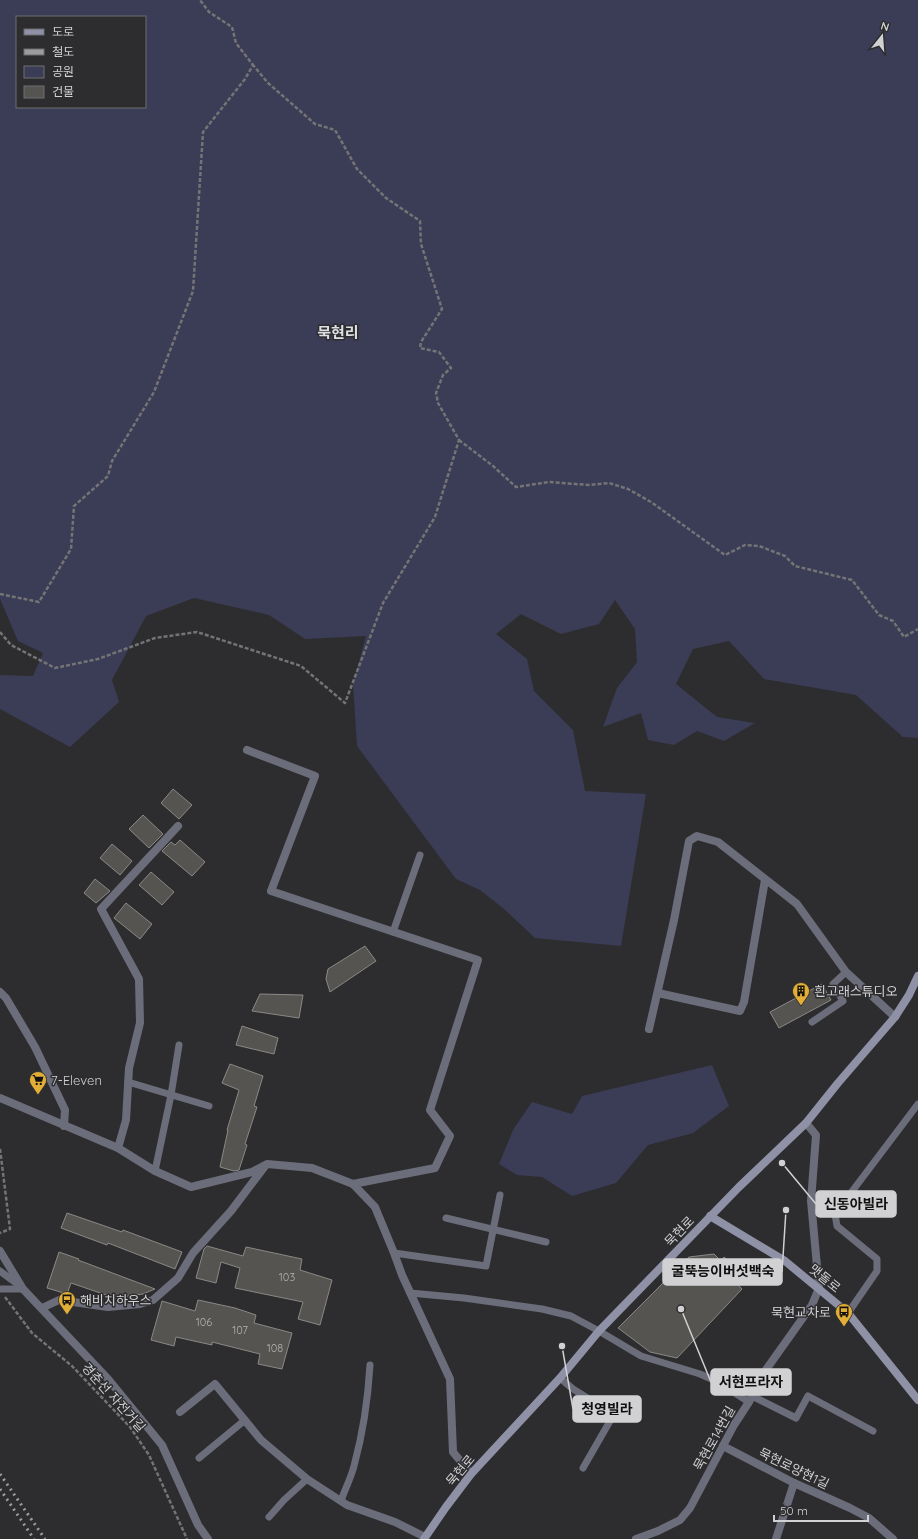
<svg xmlns="http://www.w3.org/2000/svg" width="918" height="1539" font-family="Quicksand,'Noto Sans KR',sans-serif">
<rect width="100%" height="100%" fill="#2d2d30"/>
<g fill="#3b3c55" fill-rule="evenodd">
<path d="M0 0H918V738L903 737 856 695 764 679 729 641 693 649 676 684 717 717 755 723 724 741 697 731 674 745 648 740 641 713 603 727 617 688 637 662 635 629 615 600 599 624 561 634 521 614 496 634 527 659 534 691 573 730 585 791 646 794 621 946 535 938 504 909 480 890 456 879 357 746 353 684 366 636 305 639 269 615 194 598 146 616 112 680 119 702 70 747 0 709V675L33 676 43 653 18 641 0 599ZM17 17H145V107H17Z"/>
<polygon points="712,1065 729,1106 693,1133 648,1145 616,1183 572,1196 542,1177 517,1175 499,1164 513,1130 532,1102 572,1114 582,1096"/>
</g>
<g fill="#555450" stroke="#8b8985">
<polygon points="173,789 192,805 179,819 161,803"/>
<polygon points="143,815 163,834 149,848 129,829"/>
<polygon points="180,840 205,862 192,876 162,851 171,842 175,845"/>
<polygon points="112,844 132,861 120,875 100,858"/>
<polygon points="151,872 174,892 162,905 139,885"/>
<polygon points="95,879 110,891 96,903 84,893"/>
<polygon points="126,903 152,924 140,939 114,918"/>
<polygon points="365,946 376,961 330,992 326,979 328,969"/>
<polygon points="822,984 831,1000 779,1028 770,1012"/>
<polygon points="260,994 303,995 299,1018 252,1011"/>
<polygon points="242,1026 278,1038 274,1054 236,1045"/>
<polygon points="230,1064 263,1076 254,1106 257,1107 245,1144 247,1145 239,1170 234,1171 220,1167 228,1130 227,1130 239,1090 222,1083"/>
<polygon points="67,1213 122,1232 123,1230 182,1252 175,1269 108,1243 107,1245 61,1228"/>
<polygon points="207,1246 243,1256 246,1247 302,1259 300,1270 332,1280 320,1325 298,1319 303,1302 235,1288 240,1268 221,1262 216,1283 196,1278 204,1249"/>
<polygon points="59,1252 79,1259 78,1260 155,1289 143,1294 115,1298 71,1283 67,1294 47,1288"/>
<polygon points="714,1254 721,1261 724,1257 738,1269 730,1276 742,1289 677,1358 650,1352 618,1328 689,1257"/>
<polygon points="198,1300 235,1308 256,1315 254,1323 292,1333 282,1369 258,1364 260,1354 212,1342 212,1345 176,1337 174,1346 151,1340 162,1301 195,1311"/>
</g>
<g fill="none" stroke-linecap="round" stroke-linejoin="round">
<g stroke="#747476" stroke-width="2.5" stroke-dasharray="4 2" stroke-linecap="butt">
<polyline points="459,440 493,466 516,487 549,482 589,485 609,483 628,489 651,502 725,555 745,545 759,546 785,556 795,566 852,580 879,615 893,621 904,637 918,629"/>
<polyline points="0,594 39,602 71,549 74,506 108,476 112,461 154,392 193,291 203,132 245,79 253,65 236,43 232,27 209,12 200,0"/>
<polyline points="0,632 11,645 55,668 98,659 155,638 197,632 301,666 345,703 383,603 435,517 459,440 438,403 436,393 443,375 451,368 439,352 420,348 421,342 442,309 421,244 420,221 386,198 357,169 335,130 315,124 268,83 253,65"/>
<polyline points="0,1149 10,1229 0,1233"/>
<polyline points="5,1297 32,1333 72,1366 130,1427 149,1455 187,1539"/>
</g>
<g stroke="#6c6d7a" stroke-width="7">
<polyline points="393,932 420,855"/>
<polyline points="812,1022 843,1001 833,984 846,972"/>
<polyline points="128,1082 209,1106"/>
<polyline points="155,1171 171,1095 179,1045"/>
<polyline points="446,1218 546,1242"/>
<polyline points="394,1253 486,1266 500,1195"/>
<polyline points="0,1271 20,1286"/>
<polyline points="0,1289 23,1289"/>
<polyline points="410,1293 464,1298 542,1309 571,1316 599,1331 641,1356 700,1374 716,1381 749,1402"/>
<polyline points="848,1313 877,1271 877,1259 837,1226 835,1214 918,1104"/>
<polyline points="560,1378 573,1389 605,1409 610,1421 583,1468"/>
<polyline points="752,1396 796,1418 808,1396 873,1431"/>
<polyline points="199,1458 245,1420"/>
<path d="M341 1501C345 1489 351 1478 354 1466 363 1433 368 1399 370 1365"/>
<polyline points="269,1517 284,1500 307,1479"/>
</g>
<g stroke="#6c6d7a" stroke-width="8">
<polyline points="247,750 315,776 271,891 478,960 430,1110 450,1136 435,1168 353,1184"/>
<polyline points="0,992 6,998 35,1047 65,1110 64,1126"/>
<polyline points="658,993 740,1011 744,1002 765,880"/>
<polyline points="649,1029 674,920 689,841 697,836 718,842 797,904 846,972 895,1017"/>
<polyline points="0,1098 118,1148 155,1171 191,1187 252,1172 267,1164 312,1168 353,1184 375,1207 394,1253 402,1275 450,1379 453,1452 471,1474"/>
<polyline points="118,1148 126,1120 129,1068 140,1023 139,979 101,909 178,826"/>
<polyline points="0,1251 23,1289 108,1379 162,1445 198,1525 208,1539"/>
<polyline points="42,1308 59,1300 108,1307 140,1304 153,1300 178,1278 193,1253 231,1211 265,1166"/>
<polyline points="180,1412 215,1384 261,1440 307,1479 347,1505 395,1522 425,1537"/>
<polyline points="723,1446 794,1483 850,1508 869,1518 893,1539"/>
<polyline points="636,1539 658,1531 680,1520 690,1508 734,1425 749,1402 763,1374 812,1305 819,1288 811,1201 816,1135 806,1123"/>
<polyline points="776,1539 794,1483"/>
</g>
<g stroke="#8f91a6" stroke-width="8">
<polyline points="710,1216 785,1261 848,1313 918,1400"/>
<polyline points="424,1539 446,1507 471,1474 560,1378 599,1331 739,1187 806,1123 838,1083 895,1017 909,995 918,976"/>
</g>
<g stroke="#9c9c9e" stroke-width="3" stroke-dasharray="2 4" stroke-linecap="butt">
<polyline points="0,1474 45,1539"/>
<polyline points="0,1489 34,1539"/>
</g>
</g>
<defs>
<symbol id="building-pin" viewBox="-11 -11 22 30"><path d="M0 17L-7.5 6A9.5 9.5 0 1 1 7.5 6Z" fill="#e3ae35" stroke="#2d2d30"/><path d="M-4-6H4V6H1V3H-1V6H-4ZM-2.5-4.3h1.7v1.8h-1.7ZM.8-4.3h1.7v1.8H.8ZM-2.5-1h1.7V.8h-1.7ZM.8-1h1.7V.8H.8Z" fill="#111"/></symbol>
<symbol id="supermarket-pin" viewBox="-11 -11 22 30"><path d="M0 17L-7.5 6A9.5 9.5 0 1 1 7.5 6Z" fill="#e3ae35" stroke="#2d2d30"/><path d="M-6-5.5h2.5l.6 2H6L4.5 2H-2.5L-4.4-4H-6ZM-1.5 3.2a1.3 1.3 0 1 0 .1 0ZM3 3.2a1.3 1.3 0 1 0 .1 0Z" fill="#111"/></symbol>
<symbol id="bus-pin" viewBox="-11 -11 22 30"><path d="M0 17L-7.5 6A9.5 9.5 0 1 1 7.5 6Z" fill="#e3ae35" stroke="#2d2d30"/><path d="M-5-6H5V4H4V6H2V4H-2V6H-4V4H-5ZM-3.5-4V0h7V-4ZM-3.5 1.2v1.5H-2V1.2ZM2 1.2v1.5H3.5V1.2Z" fill="#111"/></symbol>
</defs>
<g fill-rule="evenodd">
<use href="#building-pin" x="791" y="981" width="20" height="27"/>
<use href="#supermarket-pin" x="28" y="1070" width="20" height="27"/>
<use href="#bus-pin" x="57" y="1290" width="20" height="27"/>
<use href="#bus-pin" x="834" y="1302" width="20" height="27"/>
</g>
<g text-anchor="middle" dominant-baseline="central" stroke-width="3" stroke-linejoin="round" paint-order="stroke">
<g font-size="11" fill="#b2b2b2">
<text x="287" y="1277">103</text>
<text x="204" y="1322">106</text>
<text x="240" y="1330">107</text>
<text x="275" y="1348">108</text>
</g>
<g font-size="13" fill="#d1d1d3" stroke="#2d2d30" text-anchor="start">
<text x="814" y="991">흰고래스튜디오</text>
<text x="51" y="1080">7-Eleven</text>
<text x="80" y="1300">해비치하우스</text>
<text x="831" y="1312" text-anchor="end">묵현교차로</text>
</g>
<g font-size="13" fill="#d1d1d3" stroke="#2d2d30">
<text transform="translate(679 1231) rotate(-46)">묵현로</text>
<text transform="translate(825 1278) rotate(39)">맷돌로</text>
<text transform="translate(114 1397) rotate(48)">경춘선 자전거길</text>
<text transform="translate(714 1438) rotate(-61)">묵현로14번길</text>
<text transform="translate(794 1468) rotate(26)">묵현로양현1길</text>
<text transform="translate(460 1470) rotate(-50)">묵현로</text>
</g>
<g font-size="15" font-weight="bold" fill="#dedfe3" stroke="#2d2d30">
<text x="338" y="332">묵현리</text>
</g>
</g>
<path fill="none" stroke="#d1d1d3" stroke-width="1.5" d="M782 1163L816 1204M786 1210L782 1272M681 1309L711 1382M562 1346L573 1409"/>
<g fill="#d1d1d3" stroke="#2d2d30" stroke-width="1.5">
<circle cx="782" cy="1163" r="4"/>
<circle cx="786" cy="1210" r="4"/>
<circle cx="681" cy="1309" r="4"/>
<circle cx="562" cy="1346" r="4"/>
</g>
<g fill="#d1d1d3" stroke="#d1d1d3" stroke-width="1.5">
<rect x="816" y="1191" width="80" height="26" rx="4"/>
<rect x="663" y="1259" width="119" height="26" rx="4"/>
<rect x="711" y="1369" width="80" height="26" rx="4"/>
<rect x="573" y="1396" width="68" height="26" rx="4"/>
</g>
<g font-size="14" text-anchor="middle" font-weight="bold" fill="#111">
<text x="856" y="1209">신동아빌라</text>
<text x="723" y="1276">굴뚝능이버섯백숙</text>
<text x="751" y="1387">서현프라자</text>
<text x="607" y="1414">청영빌라</text>
</g>
<rect x="16" y="16" width="130" height="92" fill="#2d2d30" stroke="#6f6f71"/>
<rect x="24" y="29" width="20" height="6" fill="#8f91a6" stroke="#6f6f71"/>
<text x="52" y="36" font-size="12" fill="#d1d1d3">도로</text>
<rect x="24" y="49" width="20" height="6" fill="#9c9c9e" stroke="#6f6f71"/>
<text x="52" y="56" font-size="12" fill="#d1d1d3">철도</text>
<rect x="24" y="66" width="20" height="12" fill="#3b3c55" stroke="#6f6f71"/>
<text x="52" y="76" font-size="12" fill="#d1d1d3">공원</text>
<rect x="24" y="86" width="20" height="12" fill="#555450" stroke="#6f6f71"/>
<text x="52" y="96" font-size="12" fill="#d1d1d3">건물</text>
<g transform="translate(882 36) rotate(17)" stroke="#2d2d30" stroke-width="3" paint-order="stroke">
<path d="M0-3L7 15L0 10L-7 15Z" fill="#d1d1d3"/>
<text y="-6" font-size="11" font-weight="bold" text-anchor="middle" fill="#d1d1d3">N</text>
</g>
<path d="M774 1515v6h94v-6" fill="none" stroke="#d1d1d3" stroke-width="2"/>
<text x="780" y="1515" font-size="12" fill="#d1d1d3" stroke="#2d2d30" stroke-width="3" paint-order="stroke">50 m</text>
</svg>
